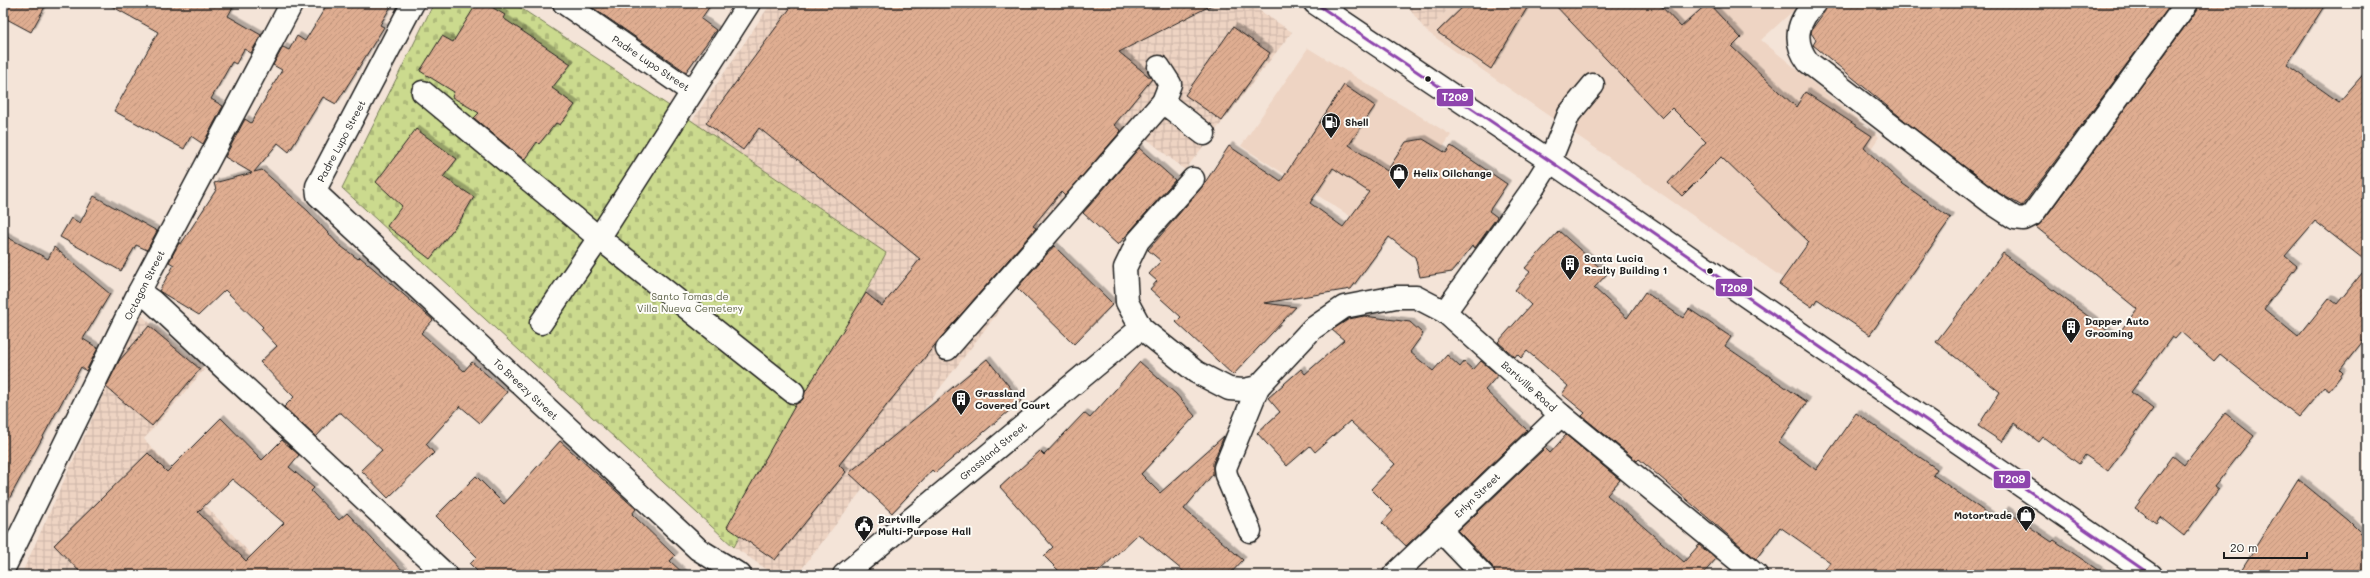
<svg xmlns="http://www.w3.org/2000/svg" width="2370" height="578" font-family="Mali,sans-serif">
<defs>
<pattern id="industrial-grid" width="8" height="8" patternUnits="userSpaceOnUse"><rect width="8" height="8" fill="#eed4c3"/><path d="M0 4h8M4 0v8" fill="none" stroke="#ccb5a7"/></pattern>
<pattern id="cemetery-stones" width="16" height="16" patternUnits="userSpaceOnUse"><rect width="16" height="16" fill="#cbda8e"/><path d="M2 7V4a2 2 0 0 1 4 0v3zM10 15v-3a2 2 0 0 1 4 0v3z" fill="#aeba7a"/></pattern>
<pattern id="building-hatch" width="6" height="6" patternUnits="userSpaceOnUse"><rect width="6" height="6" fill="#dfad91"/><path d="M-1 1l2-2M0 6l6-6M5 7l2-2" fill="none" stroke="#bf947c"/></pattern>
<filter id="shadow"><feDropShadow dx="3.5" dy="-3.5" stdDeviation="0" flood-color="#0004"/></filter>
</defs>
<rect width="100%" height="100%" fill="#f4e4d8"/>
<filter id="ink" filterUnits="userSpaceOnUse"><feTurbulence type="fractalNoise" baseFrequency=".025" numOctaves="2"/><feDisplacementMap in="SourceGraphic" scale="8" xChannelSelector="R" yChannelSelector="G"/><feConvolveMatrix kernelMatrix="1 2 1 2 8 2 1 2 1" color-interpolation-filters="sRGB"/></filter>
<g filter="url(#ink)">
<g fill="#eed4c3">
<polygon points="1455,3 1790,3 1794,10 1761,40 1879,137 1783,278 1426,31"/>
<polygon points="1308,48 1451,135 1384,238 1241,146"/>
</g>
<g fill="url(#industrial-grid)">
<polygon points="771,3 1248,3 1292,32 1185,170 1137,131 797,575 775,575 734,547 886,253 692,121"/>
<polygon points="1405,3 1455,3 1426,31"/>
<polygon points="140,314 204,370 144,439 270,575 21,575"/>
</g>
<polygon fill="url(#cemetery-stones)" stroke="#747b55" points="434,3 513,3 692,121 886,253 734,547 342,188"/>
<g fill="url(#building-hatch)" stroke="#1c1c1c" fill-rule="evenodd" filter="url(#shadow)">
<polygon points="3,3 47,3 31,32 3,17"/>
<polygon points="106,3 235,3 228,16 261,35 251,53 244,49 236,64 232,62 211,99 223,106 203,144 191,136 184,149 114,111 158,32"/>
<polygon points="328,3 393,3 380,25 384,27 336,104 323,97 289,152 278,143 254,172 262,170 308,211 338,244 358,259 360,257 433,320 421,333 464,371 472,362 507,392 480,423 460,406 426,444 434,453 388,498 361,470 382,450 341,413 338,413 316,437 284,407 294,397 260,362 277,346 261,329 263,327 225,290 199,315 159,291 174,265 169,262 179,243 181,244 216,190 214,183 252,173 225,157 245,119 251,123 282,70 273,65 283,47 289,50 297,36 305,41"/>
<polygon points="477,3 485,3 505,15 503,18 571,64 552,88 575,105 560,125 556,123 539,144 537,142 524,160 474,118 479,113 452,97 454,92 420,71 442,36 453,42"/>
<polygon points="586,3 712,3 701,19 716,30 686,72"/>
<polygon points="794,3 1216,3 1119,52 1152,79 1114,125 1121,131 1065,196 1061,192 1033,226 1036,228 938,341 839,465 846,472 775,560 727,527 796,404 803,399 805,392 866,293 882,306 920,259 759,128 743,150 706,123"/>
<polygon points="1467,3 1530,3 1491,69 1437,32"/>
<polygon points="1553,3 1658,3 1681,27 1708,3 1741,38 1732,47 1796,107 1805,92 1872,136 1864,148 1903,184 1951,218 1870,335 1817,299 1812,307 1779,284 1809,242 1721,157 1682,196 1668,183 1706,142 1672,108 1662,118"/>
<polygon points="1827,3 2172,3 2022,206 1999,193 1910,125 1813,45 1816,40 1811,33 1812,29 1825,11"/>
<polygon points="2199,3 2326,3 2287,65 2339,102 2367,70 2367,262 2315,221 2285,256 2297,266 2264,309 2298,337 2329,298 2337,304 2367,267 2367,336 2340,370 2343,373 2329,391 2324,387 2299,417 2220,354 2214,361 2181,332 2175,339 2172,337 2131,392 2153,409 2108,471 2085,455 2079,464 2043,437 2039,442 2014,423 2002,442 1978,426 2000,392 1936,342 2003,253 2116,337 2137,309 2036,227 2042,222 2197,10"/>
<polygon points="1233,27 1270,53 1222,121 1185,95"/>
<path d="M1344 85 1375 106 1349 145 1387 171 1406 142 1423 139 1446 153 1451 146 1507 184 1489 211 1497 217 1475 248 1472 246 1452 272 1420 277 1415 257 1389 237 1351 289 1264 303 1296 307 1233 375 1176 322 1181 317 1150 289 1157 281 1149 274 1161 261 1148 250 1202 187 1229 146 1281 181ZM1333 168 1369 192 1343 227 1310 203Z"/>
<polygon points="416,129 457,159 443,177 474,197 461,219 430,259 387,226 402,206 376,182"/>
<polygon points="1139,148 1175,180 1118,245 1083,213"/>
<polygon points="94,196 157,231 147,250 136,245 121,271 60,237 71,218 80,223"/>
<polygon points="1559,231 1607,274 1594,288 1627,318 1645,292 1683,318 1689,309 1731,337 1725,346 1807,402 1779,442 1816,470 1856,413 1937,469 1933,475 1998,521 2005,510 2052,542 2054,540 2105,575 1821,575 1830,562 1780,527 1756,559 1639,459 1637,461 1582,416 1585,413 1562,394 1568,386 1527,351 1521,358 1517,354 1515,357 1498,342 1531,305 1515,290 1530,272 1525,268"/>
<polygon points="3,235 48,259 54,247 110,294 83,339 98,348 86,371 81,367 3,510"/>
<polygon points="1054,246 1113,304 1074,344 1017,288"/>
<polygon points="1364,316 1410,322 1423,334 1410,352 1433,371 1447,355 1460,367 1464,362 1473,370 1481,361 1498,375 1485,390 1527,430 1406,546 1382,523 1393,511 1371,489 1395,464 1350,421 1315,452 1310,446 1287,466 1257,433 1280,412 1268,398 1301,369 1305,374 1344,340 1332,330 1349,319"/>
<polygon points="149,326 200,369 152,426 106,387 119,361"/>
<polygon points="987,359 1021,401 935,473 932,470 892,513 849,473"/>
<polygon points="1140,362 1176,394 1195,416 1141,474 1160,493 1224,436 1213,463 1213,474 1184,509 1243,560 1229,575 1188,575 1138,534 1095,575 1063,575 1044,556 1053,547 1000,487 1040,451 1044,455 1084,413 1090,418"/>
<polygon points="2225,413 2254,436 2214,487 2218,490 2184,536 2160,517 2156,523 2135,508 2173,456 2184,465"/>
<path d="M221 418 262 460 282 440 299 455 289 467 314 488 311 491 339 520 347 513 407 575H83L54 545 148 453 167 472ZM232 479 284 523 246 561 198 512Z"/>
<polygon points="1566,435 1620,480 1607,495 1684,562 1699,545 1716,559 1702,575 1495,575 1492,566 1458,531 1545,448 1550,453"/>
<polygon points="560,441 636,509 632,514 675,556 670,561 685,575 481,575 470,564 477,557 436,516 476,476 504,504"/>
<polygon points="2298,479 2348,520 2367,539 2367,575 2238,575"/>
</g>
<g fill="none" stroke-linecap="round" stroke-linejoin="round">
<defs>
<g id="minor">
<polyline points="413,3 317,186 318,195 698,549 740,575"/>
<polyline points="564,3 692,92"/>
<path d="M1815 3C1797 22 1792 40 1808 62L1992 203 2015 218 2024 219 2032 215 2187 3"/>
<polyline points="423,92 599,238 793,392"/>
<polyline points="1163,102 1204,134"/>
<polyline points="1193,179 1138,241 1125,268 1127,302 1141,328 1196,372 1229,389 1244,390 1258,387 1312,329 1344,307 1396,297 1416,297 1445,312 1561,415 1756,575"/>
<polyline points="139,292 152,301 446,575"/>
<polyline points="1445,312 1532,190 1550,161 1569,114 1593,85"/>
<polyline points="541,323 599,238 749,3"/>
<polyline points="947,349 1163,102 1170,84 1159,67"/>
<polyline points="1440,530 1483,575"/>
<polyline points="1250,531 1226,475 1225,468 1258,387"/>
<polyline points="3,570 139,292 292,3"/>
<polyline points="844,575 1141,328"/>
<polyline points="1394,575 1561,415"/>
</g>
<polyline id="major" points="1315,3 1550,161 2151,575"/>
</defs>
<use href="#minor" stroke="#1c1c1c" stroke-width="25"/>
<use href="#major" stroke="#1c1c1c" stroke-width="25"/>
<use href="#minor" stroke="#fdfcf7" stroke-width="22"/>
<use href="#major" stroke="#fdfcf7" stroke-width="22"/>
<defs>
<polyline id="bus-1" points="1315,3 1550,161 2151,575"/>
</defs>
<use href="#bus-1" stroke="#fdfcf7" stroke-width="6"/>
<use href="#bus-1" stroke="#8e44ad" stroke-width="3"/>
</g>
</g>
<defs>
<symbol id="fuel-pin" viewBox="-11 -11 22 30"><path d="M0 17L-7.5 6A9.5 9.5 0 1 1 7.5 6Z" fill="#1c1c1c" stroke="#fdfcf7"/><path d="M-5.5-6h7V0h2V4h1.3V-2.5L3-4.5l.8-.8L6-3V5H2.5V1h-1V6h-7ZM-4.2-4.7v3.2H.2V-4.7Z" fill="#fff"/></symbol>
<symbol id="shop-pin" viewBox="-11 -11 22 30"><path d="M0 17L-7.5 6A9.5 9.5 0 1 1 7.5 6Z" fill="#1c1c1c" stroke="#fdfcf7"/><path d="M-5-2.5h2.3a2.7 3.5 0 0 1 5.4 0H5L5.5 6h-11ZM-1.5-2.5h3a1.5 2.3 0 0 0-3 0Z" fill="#fff"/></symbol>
<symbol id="building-pin" viewBox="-11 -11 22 30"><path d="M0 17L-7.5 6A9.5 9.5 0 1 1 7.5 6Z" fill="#1c1c1c" stroke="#fdfcf7"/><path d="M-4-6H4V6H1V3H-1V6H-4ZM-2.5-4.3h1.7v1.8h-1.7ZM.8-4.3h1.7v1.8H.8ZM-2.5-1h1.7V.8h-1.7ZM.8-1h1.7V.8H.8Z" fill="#fff"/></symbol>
<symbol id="civic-pin" viewBox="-11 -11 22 30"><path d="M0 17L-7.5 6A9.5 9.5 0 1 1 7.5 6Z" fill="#1c1c1c" stroke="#fdfcf7"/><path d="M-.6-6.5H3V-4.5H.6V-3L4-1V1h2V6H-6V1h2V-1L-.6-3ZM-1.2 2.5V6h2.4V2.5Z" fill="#fff"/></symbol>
</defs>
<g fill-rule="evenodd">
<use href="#fuel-pin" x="1320" y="111" width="22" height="30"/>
<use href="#shop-pin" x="1388" y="162" width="22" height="30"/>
<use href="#building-pin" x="1559" y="253" width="22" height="30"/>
<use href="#building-pin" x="2060" y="316" width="22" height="30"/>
<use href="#building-pin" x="950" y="388" width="22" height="30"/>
<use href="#shop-pin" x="2015" y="504" width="22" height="30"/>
<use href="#civic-pin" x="853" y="514" width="22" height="30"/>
</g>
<g fill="#1c1c1c" stroke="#fdfcf7" stroke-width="1.5">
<circle cx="1428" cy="79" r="3.5"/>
<circle cx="1710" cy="271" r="3.5"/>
</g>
<g text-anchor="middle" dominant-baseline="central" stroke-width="4" stroke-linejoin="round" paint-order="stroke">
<g font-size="10" fill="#1c1c1c" stroke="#fdfcf7">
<text transform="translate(651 63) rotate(34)">Padre Lupo Street</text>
<text transform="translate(341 141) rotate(-62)">Padre Lupo Street</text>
<text transform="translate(144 285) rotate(-63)">Octagon Street</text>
<text transform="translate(1529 386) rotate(42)">Bartville Road</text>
<text transform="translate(526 389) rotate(43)">To Breezy Street</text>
<text transform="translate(993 451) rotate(-40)">Grassland Street</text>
<text transform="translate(1477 495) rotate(-44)">Erlyn Street</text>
</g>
<g font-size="10" font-weight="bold" fill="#1c1c1c" stroke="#fdfcf7" text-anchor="start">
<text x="1345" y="122">Shell</text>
<text x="1413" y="173">Helix Oilchange</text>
<text x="1584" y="258">Santa Lucia<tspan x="1584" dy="12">Realty Building 1</tspan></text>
<text x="2085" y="321">Dapper Auto<tspan x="2085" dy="12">Grooming</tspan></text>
<text x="975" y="393">Grassland<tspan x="975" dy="12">Covered Court</tspan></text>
<text x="2012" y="515" text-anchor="end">Motortrade</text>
<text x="878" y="519">Bartville<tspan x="878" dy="12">Multi-Purpose Hall</tspan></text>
</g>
<g font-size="10" fill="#595e44" stroke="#fdfcf7">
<text x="690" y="296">Santo Tomas de<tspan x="690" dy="12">Villa Nueva Cemetery</tspan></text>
</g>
</g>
<g stroke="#fdfcf7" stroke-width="1.5">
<rect x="1436" y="88" width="38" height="19" rx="4" fill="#8e44ad"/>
<rect x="1715" y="278" width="38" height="19" rx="4" fill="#8e44ad"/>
<rect x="1993" y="470" width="38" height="19" rx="4" fill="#8e44ad"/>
</g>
<g font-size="11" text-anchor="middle" font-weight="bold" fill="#fff">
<text x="1455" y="101">T209</text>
<text x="1734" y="292">T209</text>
<text x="2012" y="483">T209</text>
</g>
<rect width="2370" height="578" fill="none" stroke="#fdfcf7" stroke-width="16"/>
<rect x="8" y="8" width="2354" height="562" fill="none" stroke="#1c1c1c" stroke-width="1.5" filter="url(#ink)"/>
<path d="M2224 552v6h83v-6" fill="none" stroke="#1c1c1c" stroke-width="2"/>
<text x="2230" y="552" font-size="12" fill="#1c1c1c" stroke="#fdfcf7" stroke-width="3" paint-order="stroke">20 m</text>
</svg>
